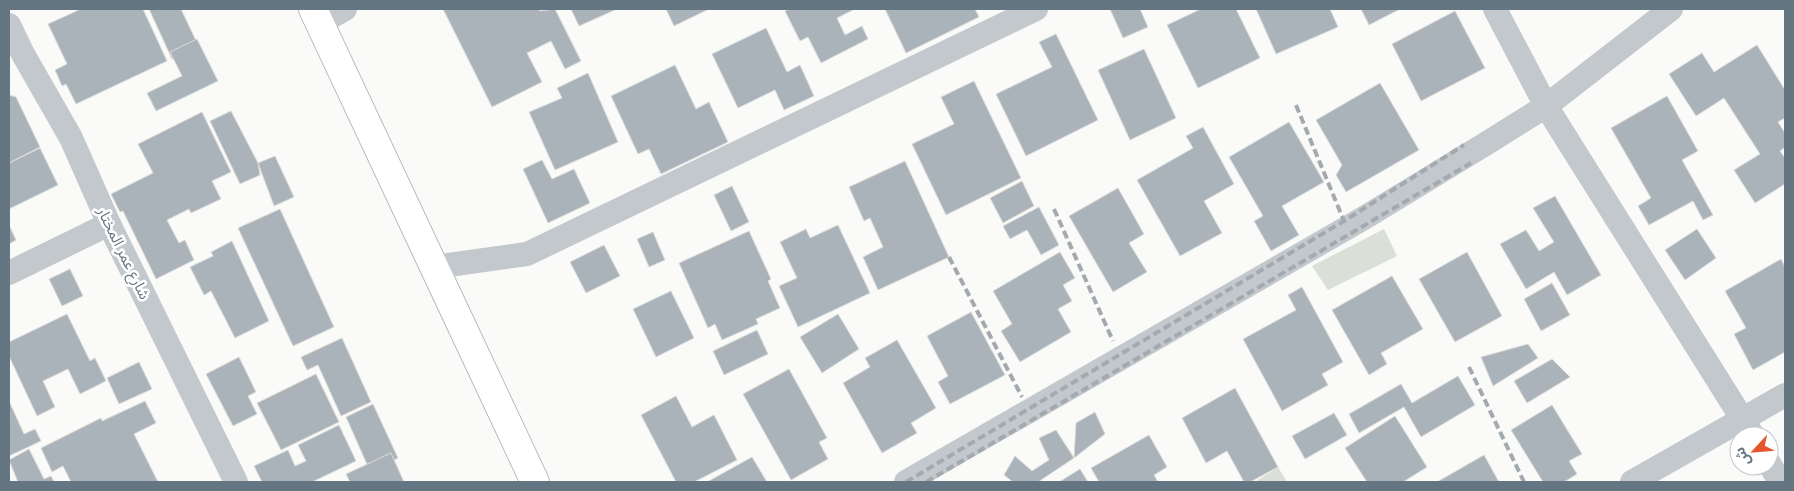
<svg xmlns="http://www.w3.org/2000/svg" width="1794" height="491" font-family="Poppins,'Noto Sans Arabic',sans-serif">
<rect width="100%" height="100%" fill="#fafaf8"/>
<g fill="#dadfd7">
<polygon points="1384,229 1397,256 1328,290 1312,266"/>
<polygon points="1278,467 1287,482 1255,482"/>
</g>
<g fill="#aab3b9" stroke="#dcdcda">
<polygon points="81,9 143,9 167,61 76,104 66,84 62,86 55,70 67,64 48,24"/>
<polygon points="149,9 181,9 199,47 172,59"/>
<polygon points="443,9 539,9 540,11 555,9 581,61 565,69 551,41 527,53 542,82 492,107"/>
<polygon points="571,9 617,9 579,26"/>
<polygon points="666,9 709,9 674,26"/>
<polygon points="790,9 855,9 837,18 845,35 862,26 868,39 821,63 808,37 800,41 785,11"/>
<polygon points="885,9 975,9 979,17 906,53"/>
<polygon points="1110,9 1140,9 1148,27 1123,38"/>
<polygon points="1201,9 1236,9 1260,58 1198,88 1167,25"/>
<polygon points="1256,9 1330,9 1338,27 1276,54"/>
<polygon points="1361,9 1400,9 1369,25"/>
<polygon points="1455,11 1485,68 1421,101 1392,44"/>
<polygon points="766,28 787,72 800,65 814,96 784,110 775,90 738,108 712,54"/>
<polygon points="1056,34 1098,120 1026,156 996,94 1052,67 1039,42"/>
<polygon points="197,39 218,81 156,111 147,93 182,76 170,52"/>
<polygon points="1757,45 1785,90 1785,118 1778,122 1785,133 1785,147 1780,151 1785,158 1785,184 1755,203 1734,170 1760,154 1724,98 1696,116 1669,74 1702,53 1714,72"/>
<polygon points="1144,49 1176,118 1130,140 1098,70"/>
<polygon points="675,65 696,109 709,102 728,142 661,174 649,149 638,154 611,96"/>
<polygon points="588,73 618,142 555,170 529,112 562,98 557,88"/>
<polygon points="974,81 1021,178 946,215 912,144 954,124 941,97"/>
<polygon points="1380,83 1419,150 1346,192 1336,175 1342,165 1316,120"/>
<polygon points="9,95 16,97 40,147 9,163"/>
<polygon points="1667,96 1698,151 1682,160 1713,215 1703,220 1693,201 1649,225 1638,206 1651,198 1611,128"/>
<polygon points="231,111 258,163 260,175 240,184 210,121"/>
<polygon points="202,112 231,172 212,181 221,199 191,213 189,209 167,220 179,243 185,240 194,260 156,279 123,211 120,212 111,194 153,173 138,144"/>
<polygon points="1289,122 1324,182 1282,206 1299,235 1271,251 1254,221 1263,216 1229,157"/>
<polygon points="1203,127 1234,184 1204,201 1222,233 1180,256 1137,180 1193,148 1186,136"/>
<polygon points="40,148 58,185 9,209 9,163"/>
<polygon points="275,156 294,197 274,206 258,163"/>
<polygon points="542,160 552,179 574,169 590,203 548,223 523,169"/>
<polygon points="905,161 949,257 878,290 863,257 883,247 870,218 864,221 849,187"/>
<polygon points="1022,181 1034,206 1003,223 990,198"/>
<polygon points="732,186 749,222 731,231 714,195"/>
<polygon points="1118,188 1144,234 1129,243 1147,272 1113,292 1069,216"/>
<polygon points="1555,196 1601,275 1567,295 1554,272 1526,289 1500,244 1526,230 1539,251 1554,242 1533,208"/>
<polygon points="1039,207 1059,245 1041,255 1027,230 1010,239 1003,226"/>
<polygon points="280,209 334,327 293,346 238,228"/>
<polygon points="9,225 16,240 9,244"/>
<polygon points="838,225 870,293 798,327 779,286 797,278 780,242 806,229 810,238"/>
<polygon points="1697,229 1716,258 1685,280 1665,250"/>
<polygon points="749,231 771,279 768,281 780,308 756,319 758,324 722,340 715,324 708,328 679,263"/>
<polygon points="653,232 665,260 649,267 637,239"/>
<polygon points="232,241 269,321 235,338 211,291 204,295 190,267 213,256 211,252"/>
<polygon points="604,245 620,276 586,293 570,262"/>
<polygon points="1060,252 1075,278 1063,285 1072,301 1058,309 1071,332 1020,362 1001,331 1012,324 993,291"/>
<polygon points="1467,252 1502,316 1455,342 1419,279"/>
<polygon points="1781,259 1785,267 1785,352 1753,370 1734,334 1746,328 1725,291"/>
<polygon points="70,269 83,296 62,306 49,279"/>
<polygon points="1392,276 1423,329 1381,353 1387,364 1369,375 1332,310"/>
<polygon points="1552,283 1570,315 1541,331 1524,299"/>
<polygon points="1302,287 1343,362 1322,374 1328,385 1282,411 1243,339 1296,310 1288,295"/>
<polygon points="671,291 694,338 656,357 633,309"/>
<polygon points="971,312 1005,375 950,404 938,382 948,376 927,336"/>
<polygon points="67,314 90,361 95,358 106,381 80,394 68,369 43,381 55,407 37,416 9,356 9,342"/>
<polygon points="838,314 859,349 822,373 800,337"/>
<polygon points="757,330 768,354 724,375 713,351"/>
<polygon points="342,338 371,402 341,416 318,365 307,370 301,357"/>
<polygon points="897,340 936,408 911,423 917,433 882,453 843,383 870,367 865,358"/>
<polygon points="1528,344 1538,358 1493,386 1481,357"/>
<polygon points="239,357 256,392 248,396 257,414 233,426 206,374"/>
<polygon points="1552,359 1570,377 1527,403 1514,381"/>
<polygon points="139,362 152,389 119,404 107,378"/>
<polygon points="789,369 827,438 819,442 828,459 791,480 743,394"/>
<polygon points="316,374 339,422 281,450 257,403"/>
<polygon points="1458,376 1475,405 1421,437 1404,407 1359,433 1349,414 1401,384 1412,403"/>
<polygon points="1235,388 1278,467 1250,482 1244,482 1227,451 1206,463 1182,418"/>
<polygon points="676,396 692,427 714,415 737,460 694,482 676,482 641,415"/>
<polygon points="9,401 24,434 35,429 41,441 9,456"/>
<polygon points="145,401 156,423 134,434 158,482 71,482 63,466 52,472 41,448 101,418 102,421"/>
<polygon points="373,404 398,458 370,471 346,417"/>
<polygon points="1552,405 1582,454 1569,461 1577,474 1564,482 1543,482 1511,430"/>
<polygon points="1095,412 1105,434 1074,458 1076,423"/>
<polygon points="1334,413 1347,435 1305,459 1292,436"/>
<polygon points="1395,416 1427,467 1403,482 1367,482 1345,448"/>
<polygon points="339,425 356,461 312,482 262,482 254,466 288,450 295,466 306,461 298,445"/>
<polygon points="1056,430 1074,458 1038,482 1013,482 1004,475 1015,456 1032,471 1049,460 1039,438"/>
<polygon points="1149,435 1167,467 1154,475 1158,482 1099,482 1091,468"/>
<polygon points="29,449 44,479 51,476 54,482 18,482 9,460"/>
<polygon points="391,453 404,482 350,482 346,474"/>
<polygon points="1484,455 1499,482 1437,482"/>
<polygon points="752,457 767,482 707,482"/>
<polygon points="1080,469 1088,482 1059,482"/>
</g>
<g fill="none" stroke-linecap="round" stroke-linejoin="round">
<defs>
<polyline id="primary" points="313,9 535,482"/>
</defs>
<use href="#primary" stroke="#b5babe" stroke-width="30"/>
<g stroke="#c3c8cc" stroke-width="24">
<polyline points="1495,9 1546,106 1753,436"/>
<polyline points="320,23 345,9"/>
<polyline points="9,25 23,54 71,138 109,224 236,482"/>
<polyline points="434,267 527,254 1036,9"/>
<polyline points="9,273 109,224"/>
<polyline points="1769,463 1780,482"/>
<polyline points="906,482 1364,218 1487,143 1546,106 1671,9"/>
<polyline points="1632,482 1785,395"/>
</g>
<use href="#primary" stroke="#fff" stroke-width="28"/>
<g stroke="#a2aab0" stroke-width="4" stroke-dasharray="8 4" stroke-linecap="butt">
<polyline points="1296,105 1344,221"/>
<polyline points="1054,209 1113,341"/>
<polyline points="949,257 1022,397"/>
<polyline points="1469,367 1524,482"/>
<polyline points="906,482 1344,221 1464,145"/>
<polyline points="926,482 1471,163"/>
</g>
</g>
<g text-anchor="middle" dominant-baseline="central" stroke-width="5" stroke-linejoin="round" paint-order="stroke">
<g font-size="15" fill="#657683" stroke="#fff">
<text transform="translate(124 253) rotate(64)">شارع عمر المختار</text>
</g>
</g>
<rect width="1794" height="491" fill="none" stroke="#657683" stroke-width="20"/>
<g transform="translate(1754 451) rotate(244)"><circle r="24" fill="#ffffff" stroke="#c1c8cd"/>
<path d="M0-4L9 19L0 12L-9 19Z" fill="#e4572e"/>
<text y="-8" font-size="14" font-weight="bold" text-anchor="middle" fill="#657683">ش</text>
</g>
</svg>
